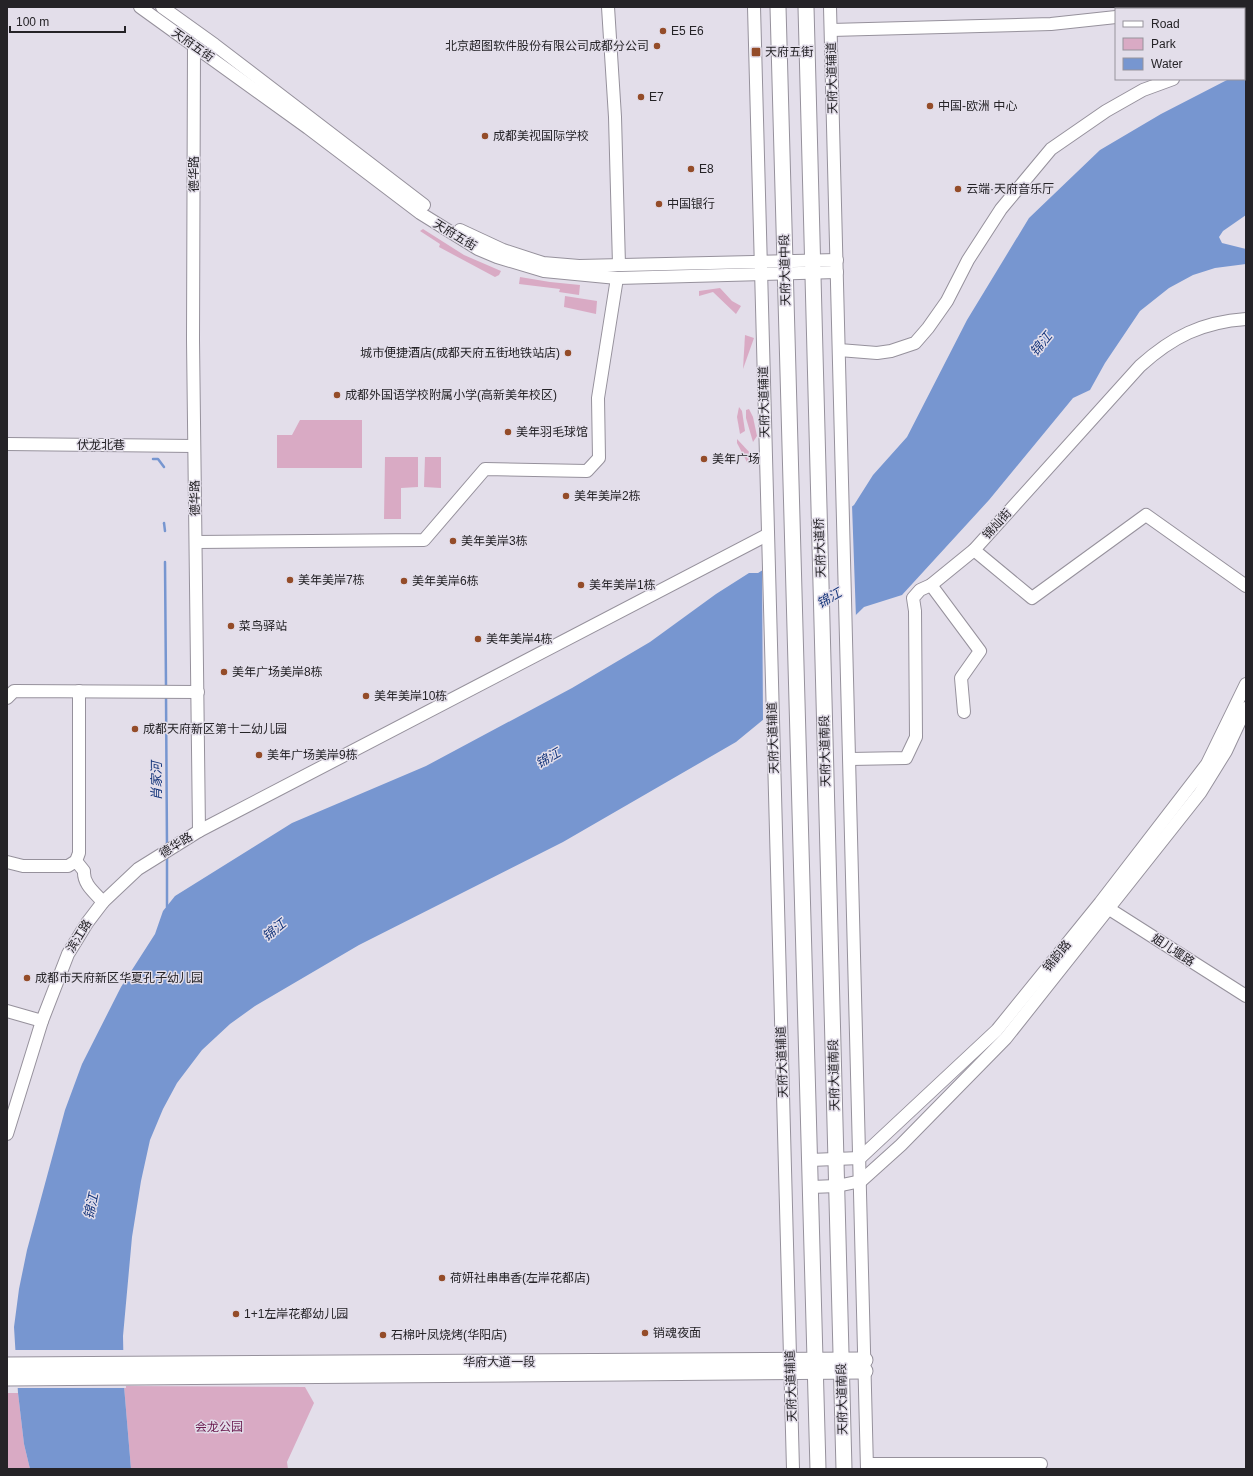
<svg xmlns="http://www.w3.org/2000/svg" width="1253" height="1476" font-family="Arial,'Noto Sans SC',sans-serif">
<rect width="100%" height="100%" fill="#e3deea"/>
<g fill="#d9aac4">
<polygon points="423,229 464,255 501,271 499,275 495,277 439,247 440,244 420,231"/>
<polygon points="520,277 550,282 580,285 579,295 559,292 560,289 519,284"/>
<polygon points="720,288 732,301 741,306 736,314 713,292 699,296 699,291"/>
<polygon points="565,296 597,301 596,314 564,307"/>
<polygon points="745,335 754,338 743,369"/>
<polygon points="739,407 742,411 745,431 740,434 737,417"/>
<polygon points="749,409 753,417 757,436 753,442 746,418 746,410"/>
<polygon points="300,420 362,420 362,468 277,468 277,435 292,435"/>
<polygon points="737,439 751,454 748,464 737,443"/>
<polygon points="385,457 418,457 418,487 401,488 401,519 384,519"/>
<polygon points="425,457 441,457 441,488 424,487"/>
<polygon points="124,1386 305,1387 314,1403 287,1462 288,1469 131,1469"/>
<polygon points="7,1393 18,1393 24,1444 30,1469 7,1469"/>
</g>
<polygon fill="#7796d0" points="1246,70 1246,215 1223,231 1219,237 1222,243 1246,249 1246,264 1215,268 1193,275 1169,288 1140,311 1105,363 1090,390 1073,398 989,500 902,595 864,607 809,661 770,714 736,742 563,842 359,945 255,1006 230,1024 202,1050 177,1083 163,1109 150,1140 141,1181 132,1237 123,1336 124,1386 131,1469 30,1469 24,1444 18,1393 14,1327 19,1289 27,1250 65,1110 82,1064 121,987 155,934 163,911 175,896 292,823 426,766 572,688 650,642 716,594 749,573 758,573 806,542 854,505 873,475 907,437 967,320 1029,218 1100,150 1161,114 1227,80 1244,79 1244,71"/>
<g fill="#e3deea">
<polygon points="852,505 856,618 811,662 787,697 763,722 762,567 805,540"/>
<polygon points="14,1350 125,1350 126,1388 16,1388"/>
</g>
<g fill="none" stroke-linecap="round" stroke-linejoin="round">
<g stroke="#7796d0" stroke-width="2.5">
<polyline points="153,459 158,459 164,467"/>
<polyline points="164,523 165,531"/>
<polyline points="165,562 166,687"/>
<polyline points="166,694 167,847"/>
<polyline points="167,856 167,907"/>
</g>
<defs>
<g id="minor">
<polyline points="140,7 308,128 420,213 478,249 497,257 544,271 617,278 837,272"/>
<polyline points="162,7 215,45 424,205"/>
<polyline points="608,7 615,117 619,265"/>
<polyline points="754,7 793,1469"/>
<polyline points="830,7 867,1469"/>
<polyline points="1244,10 1246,9"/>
<polyline points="831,30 1051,24 1116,17"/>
<polyline points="194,45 193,340 199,831"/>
<polyline points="1244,47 1246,46"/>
<polyline points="460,230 503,250 543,263 579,266 837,260"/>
<polyline points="839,350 877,353 891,351 915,343 928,328 947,301 968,260 1001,209 1051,149 1106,111 1143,90 1173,79"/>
<polyline points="7,444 194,446"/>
<polyline points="196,542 424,540 485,469 587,471 599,458 598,398 617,278"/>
<polyline points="974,550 1032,598 1146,515 1246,586"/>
<polyline points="931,585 980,651 961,678 964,712"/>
<polyline points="7,698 14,691 198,692"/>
<path d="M850 759 906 758 916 737 915 611 913 598 920 590 931 585 974 550 1140 366C1172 337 1202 322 1246 319"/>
<polyline points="76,861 79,853 79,691"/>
<path d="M7 862 23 866H68L76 861 84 871C83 884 94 892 103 902"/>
<polyline points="1103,905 1246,996"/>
<polyline points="7,1011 42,1021"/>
<polyline points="7,1134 42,1021 68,954 87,923 103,902 138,869 199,831 767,535"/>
<polyline points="810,1160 860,1158 997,1030 1100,903 1207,764 1246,684"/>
<polyline points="811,1187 837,1186 861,1181 901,1145 1006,1038 1200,793 1226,751 1246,708"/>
<polyline points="867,1464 1041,1464"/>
</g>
<g id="major">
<polyline points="778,7 818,1469"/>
<polyline points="806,7 844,1469"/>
<polyline points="1231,9 1231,7"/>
<polyline points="7,1365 865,1360"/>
<polyline points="7,1378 865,1371"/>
</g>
</defs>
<use href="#minor" stroke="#96919c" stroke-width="14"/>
<use href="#major" stroke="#96919c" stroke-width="17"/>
<use href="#minor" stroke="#fff" stroke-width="12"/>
<use href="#major" stroke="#fff" stroke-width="15"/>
</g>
<g fill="#944c29" stroke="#e3deea" stroke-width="1.5">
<circle cx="663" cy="31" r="4"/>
<circle cx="657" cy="46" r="4"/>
<rect x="751" y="47" width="10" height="10" rx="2"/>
<circle cx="641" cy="97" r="4"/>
<circle cx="930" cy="106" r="4"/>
<circle cx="485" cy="136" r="4"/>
<circle cx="691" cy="169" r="4"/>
<circle cx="958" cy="189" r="4"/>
<circle cx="659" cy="204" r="4"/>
<circle cx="568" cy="353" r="4"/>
<circle cx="337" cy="395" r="4"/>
<circle cx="508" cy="432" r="4"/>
<circle cx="704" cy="459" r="4"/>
<circle cx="566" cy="496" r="4"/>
<circle cx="453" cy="541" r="4"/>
<circle cx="290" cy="580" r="4"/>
<circle cx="404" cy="581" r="4"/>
<circle cx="581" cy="585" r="4"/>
<circle cx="231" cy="626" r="4"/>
<circle cx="478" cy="639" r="4"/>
<circle cx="224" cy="672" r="4"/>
<circle cx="366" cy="696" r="4"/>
<circle cx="135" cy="729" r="4"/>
<circle cx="259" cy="755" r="4"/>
<circle cx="27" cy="978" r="4"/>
<circle cx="442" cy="1278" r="4"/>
<circle cx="236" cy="1314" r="4"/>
<circle cx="645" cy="1333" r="4"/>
<circle cx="383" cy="1335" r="4"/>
</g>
<g text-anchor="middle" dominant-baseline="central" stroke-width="3" stroke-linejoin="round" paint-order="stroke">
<g font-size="12" fill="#252327" stroke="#e3deea" text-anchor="start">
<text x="671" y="31">E5 E6</text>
<text x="649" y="46" text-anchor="end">北京超图软件股份有限公司成都分公司</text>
<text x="765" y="52">天府五街</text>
<text x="649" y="97">E7</text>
<text x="938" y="106">中国-欧洲 中心</text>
<text x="493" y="136">成都美视国际学校</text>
<text x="699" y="169">E8</text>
<text x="966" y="189">云端·天府音乐厅</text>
<text x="667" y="204">中国银行</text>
<text x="560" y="353" text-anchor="end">城市便捷酒店(成都天府五街地铁站店)</text>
<text x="345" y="395">成都外国语学校附属小学(高新美年校区)</text>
<text x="516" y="432">美年羽毛球馆</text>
<text x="712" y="459">美年广场</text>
<text x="574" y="496">美年美岸2栋</text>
<text x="461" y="541">美年美岸3栋</text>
<text x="298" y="580">美年美岸7栋</text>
<text x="412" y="581">美年美岸6栋</text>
<text x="589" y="585">美年美岸1栋</text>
<text x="239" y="626">菜鸟驿站</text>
<text x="486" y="639">美年美岸4栋</text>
<text x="232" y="672">美年广场美岸8栋</text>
<text x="374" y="696">美年美岸10栋</text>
<text x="143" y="729">成都天府新区第十二幼儿园</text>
<text x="267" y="755">美年广场美岸9栋</text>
<text x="35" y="978">成都市天府新区华夏孔子幼儿园</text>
<text x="450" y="1278">荷妍社串串香(左岸花都店)</text>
<text x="244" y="1314">1+1左岸花都幼儿园</text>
<text x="653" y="1333">销魂夜面</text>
<text x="391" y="1335">石棉叶凤烧烤(华阳店)</text>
</g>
<g font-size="12" fill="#252327" stroke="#e3deea">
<text transform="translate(193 45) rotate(35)">天府五街</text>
<text transform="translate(832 78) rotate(-91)">天府大道辅道</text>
<text transform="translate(194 174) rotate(-90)">德华路</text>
<text transform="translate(455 235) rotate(31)">天府五街</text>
<text transform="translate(785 270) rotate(-91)">天府大道中段</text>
<text transform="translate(764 402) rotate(-91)">天府大道辅道</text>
<text x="101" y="445">伏龙北巷</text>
<text transform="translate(195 498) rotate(-91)">德华路</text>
<text transform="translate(997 524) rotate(-48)">锦灿街</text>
<text transform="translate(820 548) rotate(-92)">天府大道桥</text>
<text transform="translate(773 738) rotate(-92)">天府大道辅道</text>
<text transform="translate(825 751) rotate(-91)">天府大道南段</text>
<text transform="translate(176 845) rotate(-32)">德华路</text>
<text transform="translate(79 936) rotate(-58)">滨江路</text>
<text transform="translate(1173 950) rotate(33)">姐儿堰路</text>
<text transform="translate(1057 956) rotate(-51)">锦韵路</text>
<text transform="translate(782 1062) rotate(-92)">天府大道辅道</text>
<text transform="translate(834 1075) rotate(-91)">天府大道南段</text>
<text x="499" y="1362">华府大道一段</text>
<text transform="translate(791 1386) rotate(-92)">天府大道辅道</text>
<text transform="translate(842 1399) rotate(-91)">天府大道南段</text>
</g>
<g font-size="12" fill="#6c1e51" stroke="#e3deea">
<text x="219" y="1427">会龙公园</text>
</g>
<g font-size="13" font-style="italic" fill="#16367b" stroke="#e3deea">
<text transform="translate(1041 344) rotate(-51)">锦江</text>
<text transform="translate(829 598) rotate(-30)">锦江</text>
<text transform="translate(548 758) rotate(-30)">锦江</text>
<text transform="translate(156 781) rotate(-90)">肖家河</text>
<text transform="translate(274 930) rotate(-39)">锦江</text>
<text transform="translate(91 1206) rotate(-78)">锦江</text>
</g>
</g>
<rect width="1253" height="1476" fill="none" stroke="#252327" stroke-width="16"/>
<rect x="1115" y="8" width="130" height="72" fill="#e3deea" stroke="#97939c"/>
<rect x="1123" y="21" width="20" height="6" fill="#ffffff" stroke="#97939c"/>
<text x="1151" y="28" font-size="12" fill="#252327">Road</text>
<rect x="1123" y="38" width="20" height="12" fill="#d9aac4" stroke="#97939c"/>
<text x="1151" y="48" font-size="12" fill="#252327">Park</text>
<rect x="1123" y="58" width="20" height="12" fill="#7796d0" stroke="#97939c"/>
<text x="1151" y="68" font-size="12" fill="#252327">Water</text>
<path d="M10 26v6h115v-6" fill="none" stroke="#252327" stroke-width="2"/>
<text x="16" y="26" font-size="12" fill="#252327" stroke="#e3deea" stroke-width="3" paint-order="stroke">100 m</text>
</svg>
